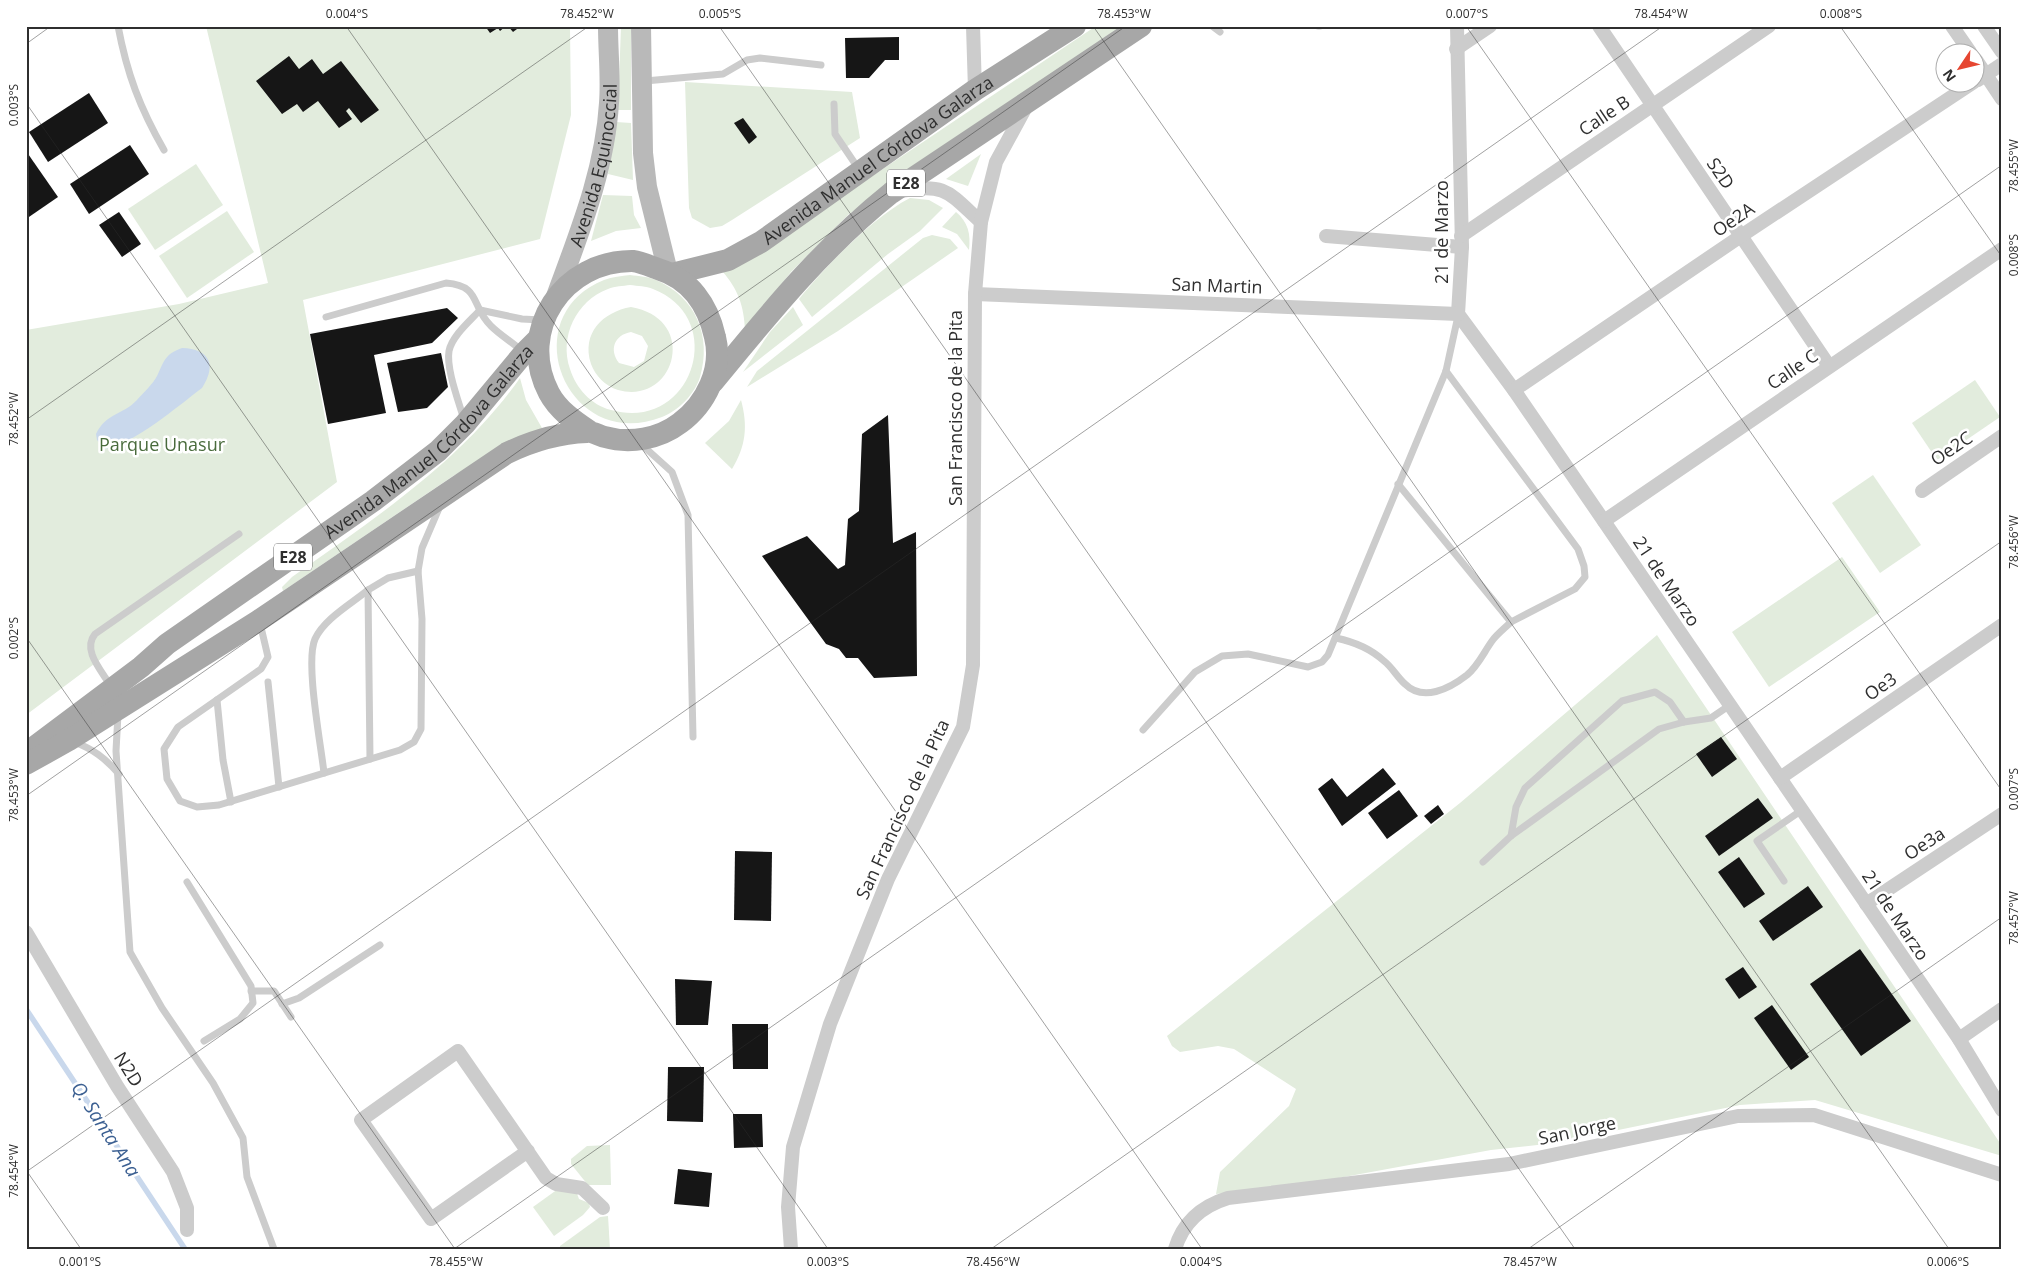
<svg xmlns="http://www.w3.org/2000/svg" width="2028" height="1275" font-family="'Open Sans',sans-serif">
<rect width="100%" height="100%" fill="#fff"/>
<g fill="#e2ecdd" fill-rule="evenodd">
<polygon points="206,26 570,26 571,115 540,239 303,300 337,482 26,715 26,330 179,304 268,283"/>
<polygon points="621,26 631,26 631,110 618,110"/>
<path d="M1096 26H1125L849 214 791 272 745 330C744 306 738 289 722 271L856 187Z"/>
<polygon points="685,82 852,92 860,138 732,220 722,226 710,228 692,218 689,208"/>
<polygon points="616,122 631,123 633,180 608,174"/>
<polygon points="981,154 968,186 946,179"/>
<polygon points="196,164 223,205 155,250 128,209"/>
<polygon points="603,195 632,196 634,215 641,228 616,231 591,241"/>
<path d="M910 198 929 200 943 208 920 231 888 254 812 317 799 299C826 266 873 217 910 198Z"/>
<polygon points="227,211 254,252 187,298 159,256"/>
<path d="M956 212C968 222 971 234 969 250L957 234 942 227Z"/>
<polygon points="932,235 950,239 958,248 838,331 747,387 757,371 923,238"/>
<path d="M630 275C639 276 649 277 656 280 696 297 712 337 700 377 695 394 678 411 662 417 567 454 512 317 604 280 612 277 622 276 630 275ZM630 285C638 286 646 286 653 289 729 318 693 433 611 410 591 405 576 388 570 369 559 337 576 301 608 289 615 286 623 286 630 285Z"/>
<path d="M631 307C700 319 675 406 618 390 605 386 595 375 591 364 581 333 603 312 631 307ZM631 332 642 336 648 346 644 361 634 367 619 363C609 350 614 335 631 332Z"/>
<polygon points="793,307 803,325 743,372 770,332"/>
<path d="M520 378 526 400 542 428 453 476 283 591 282 587 292 577C376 517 460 463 520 378Z"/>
<polygon points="1975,380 2000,417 1937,460 1912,423"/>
<path d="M741 400C748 426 746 446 732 469L705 443 729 421Z"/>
<polygon points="1873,475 1921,545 1880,573 1832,503"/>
<polygon points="1842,557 1880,612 1769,687 1732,632"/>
<polygon points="1657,635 2002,1146 2002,1156 1815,1100 1740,1105 1555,1143 1491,1150 1333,1179 1216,1194 1220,1172 1289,1106 1296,1089 1234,1049 1218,1046 1180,1052 1172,1046 1167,1036 1460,803"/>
<polygon points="610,1145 611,1185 588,1185 571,1164 571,1159 587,1146"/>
<polygon points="558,1189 576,1191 579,1199 589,1203 590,1207 583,1215 554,1236 533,1207"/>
<polygon points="608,1216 610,1249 560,1249 560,1246 600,1217"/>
</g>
<path fill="#c9d8ec" d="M182 348C210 349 217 365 202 388 178 406 134 444 105 449L97 440 96 434C106 413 123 415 137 400 143 393 153 384 157 376 165 360 164 355 182 348Z"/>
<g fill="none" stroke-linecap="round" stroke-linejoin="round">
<polyline stroke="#c9d8ec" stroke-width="5.5" points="26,1009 185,1249"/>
</g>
<g fill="#161616">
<polygon points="485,26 506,26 500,31 498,28 490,33"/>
<polygon points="508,26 521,26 513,32"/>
<polygon points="899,37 899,60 885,60 869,78 846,78 845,38"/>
<polygon points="289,56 299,69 312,59 323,74 341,61 379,110 361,123 349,108 346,111 352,119 339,128 318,101 303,112 297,104 282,114 256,81"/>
<polygon points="89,93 108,123 48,162 29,132"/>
<polygon points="743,118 757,137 749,144 734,123"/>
<polygon points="130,145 149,174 89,214 70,184"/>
<polygon points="26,151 58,197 26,219"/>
<polygon points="119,212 141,244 122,257 99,225"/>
<polygon points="447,308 458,318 432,343 374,355 386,413 328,424 310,334"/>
<polygon points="441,353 448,387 427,408 398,412 387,363"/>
<polygon points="888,415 893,543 916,532 917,676 874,678 858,658 846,658 839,649 826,644 762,556 807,536 838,569 845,565 848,519 859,511 862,434"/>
<polygon points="1721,737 1737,759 1712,777 1696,754"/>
<polygon points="1383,768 1396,784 1342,826 1318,789 1332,778 1347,797"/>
<polygon points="1399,790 1418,816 1387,839 1368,813"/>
<polygon points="1758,798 1773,818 1719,856 1705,836"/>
<polygon points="1438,805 1444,814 1431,824 1424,816"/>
<polygon points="735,851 772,852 771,921 734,920"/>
<polygon points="1739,857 1765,894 1744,908 1718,872"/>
<polygon points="1808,886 1823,907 1773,941 1759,921"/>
<polygon points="1860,949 1911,1021 1861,1056 1810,984"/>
<polygon points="1743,967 1757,987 1739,999 1725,979"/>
<polygon points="675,979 712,981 708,1025 676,1025"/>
<polygon points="1772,1005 1809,1057 1791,1070 1754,1018"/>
<polygon points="732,1024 768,1024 768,1069 733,1069"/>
<polygon points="668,1067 704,1067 703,1122 667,1121"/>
<polygon points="733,1114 762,1114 763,1147 734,1148"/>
<polygon points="678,1169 712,1173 709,1207 674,1204"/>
</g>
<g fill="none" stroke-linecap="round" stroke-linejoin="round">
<g stroke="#ccc" stroke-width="7">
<path d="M118 26C127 74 140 108 164 150"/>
<polyline points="1212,26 1220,32"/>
<polyline points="1318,26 1320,26"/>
<polyline points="645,81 723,74 747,60 760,58 821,65"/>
<polyline points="834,104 835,134 858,168"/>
<polyline points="480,310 522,319 541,320"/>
<path d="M326 317 446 283C482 286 470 306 491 326 500 335 512 342 522 351"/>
<polyline points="1446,371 1578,549 1584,566 1585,577 1575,589 1511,622"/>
<path d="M464 420C459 402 446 369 449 351 452 336 470 321 480 310"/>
<polyline points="641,444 672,472 688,515 693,737"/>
<polyline points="260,623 268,657 261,669 178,727 164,749 167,779 180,801 197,807 219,805 400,750 414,742 421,729 422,619 418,571 422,548 440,506"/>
<path d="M1336 638C1355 642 1370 648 1384 661 1392 667 1397 677 1405 684 1423 702 1449 689 1467 675 1478 666 1484 652 1492 641 1497 634 1505 628 1511 622L1398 484"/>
<polyline points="268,682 279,787"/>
<path d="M110 685C101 670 82 650 95 634L239 534"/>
<polyline points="217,700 223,760 231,802"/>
<polyline points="118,714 116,751 130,952 162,1008 213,1083 243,1138 247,1177 274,1249"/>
<polyline points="1143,730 1195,672 1222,656 1248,654 1308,667 1322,662 1328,655 1446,371 1458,316"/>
<path d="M74 742C93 749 105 758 119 774"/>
<polyline points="370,759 368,590 388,578 418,571"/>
<path d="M324 773C321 745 305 662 315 639 324 619 351 604 368 590"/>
<polyline points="1511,836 1516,807 1525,788 1622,701 1655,692 1670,702 1684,722"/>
<polyline points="1483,862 1511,836 1659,729 1684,722 1711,718 1730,705"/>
<polyline points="1784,881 1757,841 1802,810"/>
<polyline points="187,882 251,986 253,1003 240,1019 204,1041"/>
<polyline points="251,991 274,991 291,1017"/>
<polyline points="282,1004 299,998 380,945"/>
</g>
<g stroke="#ccc" stroke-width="14">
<polyline points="973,26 975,90"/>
<polyline points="1457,26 1462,247 1458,314 1514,390 1959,1039 2002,1110"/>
<polyline points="1599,26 1829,366"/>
<polyline points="1952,26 1970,52"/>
<polyline points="1984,26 2002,52"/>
<polyline points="1456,49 1490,26"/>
<polyline points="1976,60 2002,99"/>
<polyline points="1978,80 2002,64"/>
<path d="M902 191C946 182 950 194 981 222"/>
<polyline points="1326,236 1462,247"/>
<polyline points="1461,236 1769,26"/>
<polyline points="975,294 1458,314"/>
<polyline points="1514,390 1741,236 1974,82"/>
<polyline points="1922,491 2002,436"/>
<polyline points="1604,521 2002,249"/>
<polyline points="1780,778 2002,625"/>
<polyline points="1866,904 2002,814"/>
<polyline points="26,932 117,1086 173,1172 187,1208 187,1230"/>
<polyline points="1959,1039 2002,1009"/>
<polyline points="528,1151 431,1219 361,1120 458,1051 546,1178 556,1184 582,1188 603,1208"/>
<polyline points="791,1249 788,1207 793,1147 830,1024 888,879 963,727 973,665 975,294 981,222 996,162 1026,107"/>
<path d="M1175 1249C1183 1222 1202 1206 1228 1198L1509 1164 1738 1116 1814 1115 2002 1175"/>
</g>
<g stroke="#b9b9b9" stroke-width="20">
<polyline points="641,26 643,153 647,187 668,272"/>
<path id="s1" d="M555 299C578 236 605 171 609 103 611 78 608 52 608 26"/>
</g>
<g stroke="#a7a7a7" stroke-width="22">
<path id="s2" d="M672 274 728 260 761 242 975 90 1075 26"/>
<path d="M713 382C768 315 822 248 891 193L1141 26"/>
<path id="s3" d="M33 748 141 667 167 644 373 501 438 451 465 424 524 353 539 338"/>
<path d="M26 764 69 740 258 621 507 453C532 441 559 433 587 432 593 431 599 436 605 437 630 444 659 439 680 423 706 404 723 369 715 337 708 305 690 279 658 269 650 266 641 262 633 261 564 260 516 330 549 393 558 410 574 421 589 431"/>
</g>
</g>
<path fill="none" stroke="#2f2f2f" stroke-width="1" stroke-opacity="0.45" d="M346 26 1202 1249M719 26 1575 1249M1093 26 1949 1249M1466 26 2002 791M1840 26 2002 257M26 44 51 26M26 103 828 1249M26 420 589 26M26 637 455 1249M26 796 1126 26M26 1170 81 1249M26 1172 1663 26M454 1249 2002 165M991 1249 2002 541M1528 1249 2002 917"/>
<g text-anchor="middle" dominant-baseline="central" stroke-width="5" stroke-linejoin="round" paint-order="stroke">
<g fill="#fff" stroke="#6d6d6d" stroke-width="1">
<rect x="887" y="169.5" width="38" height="27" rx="4"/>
<rect x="274" y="543.5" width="38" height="27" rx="4"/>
</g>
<g font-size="16" font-weight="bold" fill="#2f2f2f">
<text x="906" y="183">E28</text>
<text x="293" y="557">E28</text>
</g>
<g font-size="18" fill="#2f2f2f" stroke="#fff">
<text transform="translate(1604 115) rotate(-34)">Calle B</text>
<text stroke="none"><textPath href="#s2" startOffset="238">Avenida Manuel Córdova Galarza</textPath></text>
<text stroke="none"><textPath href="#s1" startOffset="140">Avenida Equinoccial</textPath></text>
<text transform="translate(1721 173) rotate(56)">S2D</text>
<text transform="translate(1733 219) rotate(-34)">Oe2A</text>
<text transform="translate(1441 232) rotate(-90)">21 de Marzo</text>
<text transform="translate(1217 285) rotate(2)">San Martin</text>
<text transform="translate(1792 369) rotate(-34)">Calle C</text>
<text transform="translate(955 408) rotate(-90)">San Francisco de la Pita</text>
<text stroke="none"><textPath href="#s3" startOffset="502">Avenida Manuel Córdova Galarza</textPath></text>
<text transform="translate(1951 448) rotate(-34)">Oe2C</text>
<text transform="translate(1667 581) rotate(56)">21 de Marzo</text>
<text transform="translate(1880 686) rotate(-35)">Oe3</text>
<text transform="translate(902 809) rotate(-65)">San Francisco de la Pita</text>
<text transform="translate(1924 843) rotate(-33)">Oe3a</text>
<text transform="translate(1896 915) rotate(56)">21 de Marzo</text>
<text transform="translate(129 1069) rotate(58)">N2D</text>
<text transform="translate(1577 1130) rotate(-12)">San Jorge</text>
</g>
<g font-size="18" fill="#496b3c" stroke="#fff">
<text x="162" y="444">Parque Unasur</text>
</g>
<g font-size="19" font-style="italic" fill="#3c6092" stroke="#fff">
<text transform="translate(106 1129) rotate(57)">Q. Santa Ana</text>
</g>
</g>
<rect width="2028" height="1275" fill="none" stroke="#ffffff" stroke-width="55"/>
<g transform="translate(1960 68) rotate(235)"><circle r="24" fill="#ffffff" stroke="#acacac"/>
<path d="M0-4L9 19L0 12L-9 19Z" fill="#e64631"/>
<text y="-8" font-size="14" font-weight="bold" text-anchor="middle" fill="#2f2f2f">N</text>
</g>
<rect x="28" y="28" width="1972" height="1220" fill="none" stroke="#2f2f2f" stroke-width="2"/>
<g font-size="12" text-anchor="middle" fill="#2f2f2f">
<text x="347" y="18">0.004°S</text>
<text x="587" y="18">78.452°W</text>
<text x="720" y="18">0.005°S</text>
<text x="1124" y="18">78.453°W</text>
<text x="1467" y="18">0.007°S</text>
<text x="1661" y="18">78.454°W</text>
<text x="1841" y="18">0.008°S</text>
<text transform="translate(14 105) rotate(-90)" y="4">0.003°S</text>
<text transform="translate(2014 166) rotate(-90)" y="4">78.455°W</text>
<text transform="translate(2014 255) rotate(-90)" y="4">0.008°S</text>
<text transform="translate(14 419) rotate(-90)" y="4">78.452°W</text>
<text transform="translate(2014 542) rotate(-90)" y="4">78.456°W</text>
<text transform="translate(14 638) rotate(-90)" y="4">0.002°S</text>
<text transform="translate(2014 789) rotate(-90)" y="4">0.007°S</text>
<text transform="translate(14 795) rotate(-90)" y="4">78.453°W</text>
<text transform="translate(2014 918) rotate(-90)" y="4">78.457°W</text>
<text transform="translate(14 1171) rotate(-90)" y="4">78.454°W</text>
<text x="80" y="1266">0.001°S</text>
<text x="456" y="1266">78.455°W</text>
<text x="828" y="1266">0.003°S</text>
<text x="993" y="1266">78.456°W</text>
<text x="1201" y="1266">0.004°S</text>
<text x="1530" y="1266">78.457°W</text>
<text x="1948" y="1266">0.006°S</text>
</g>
</svg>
